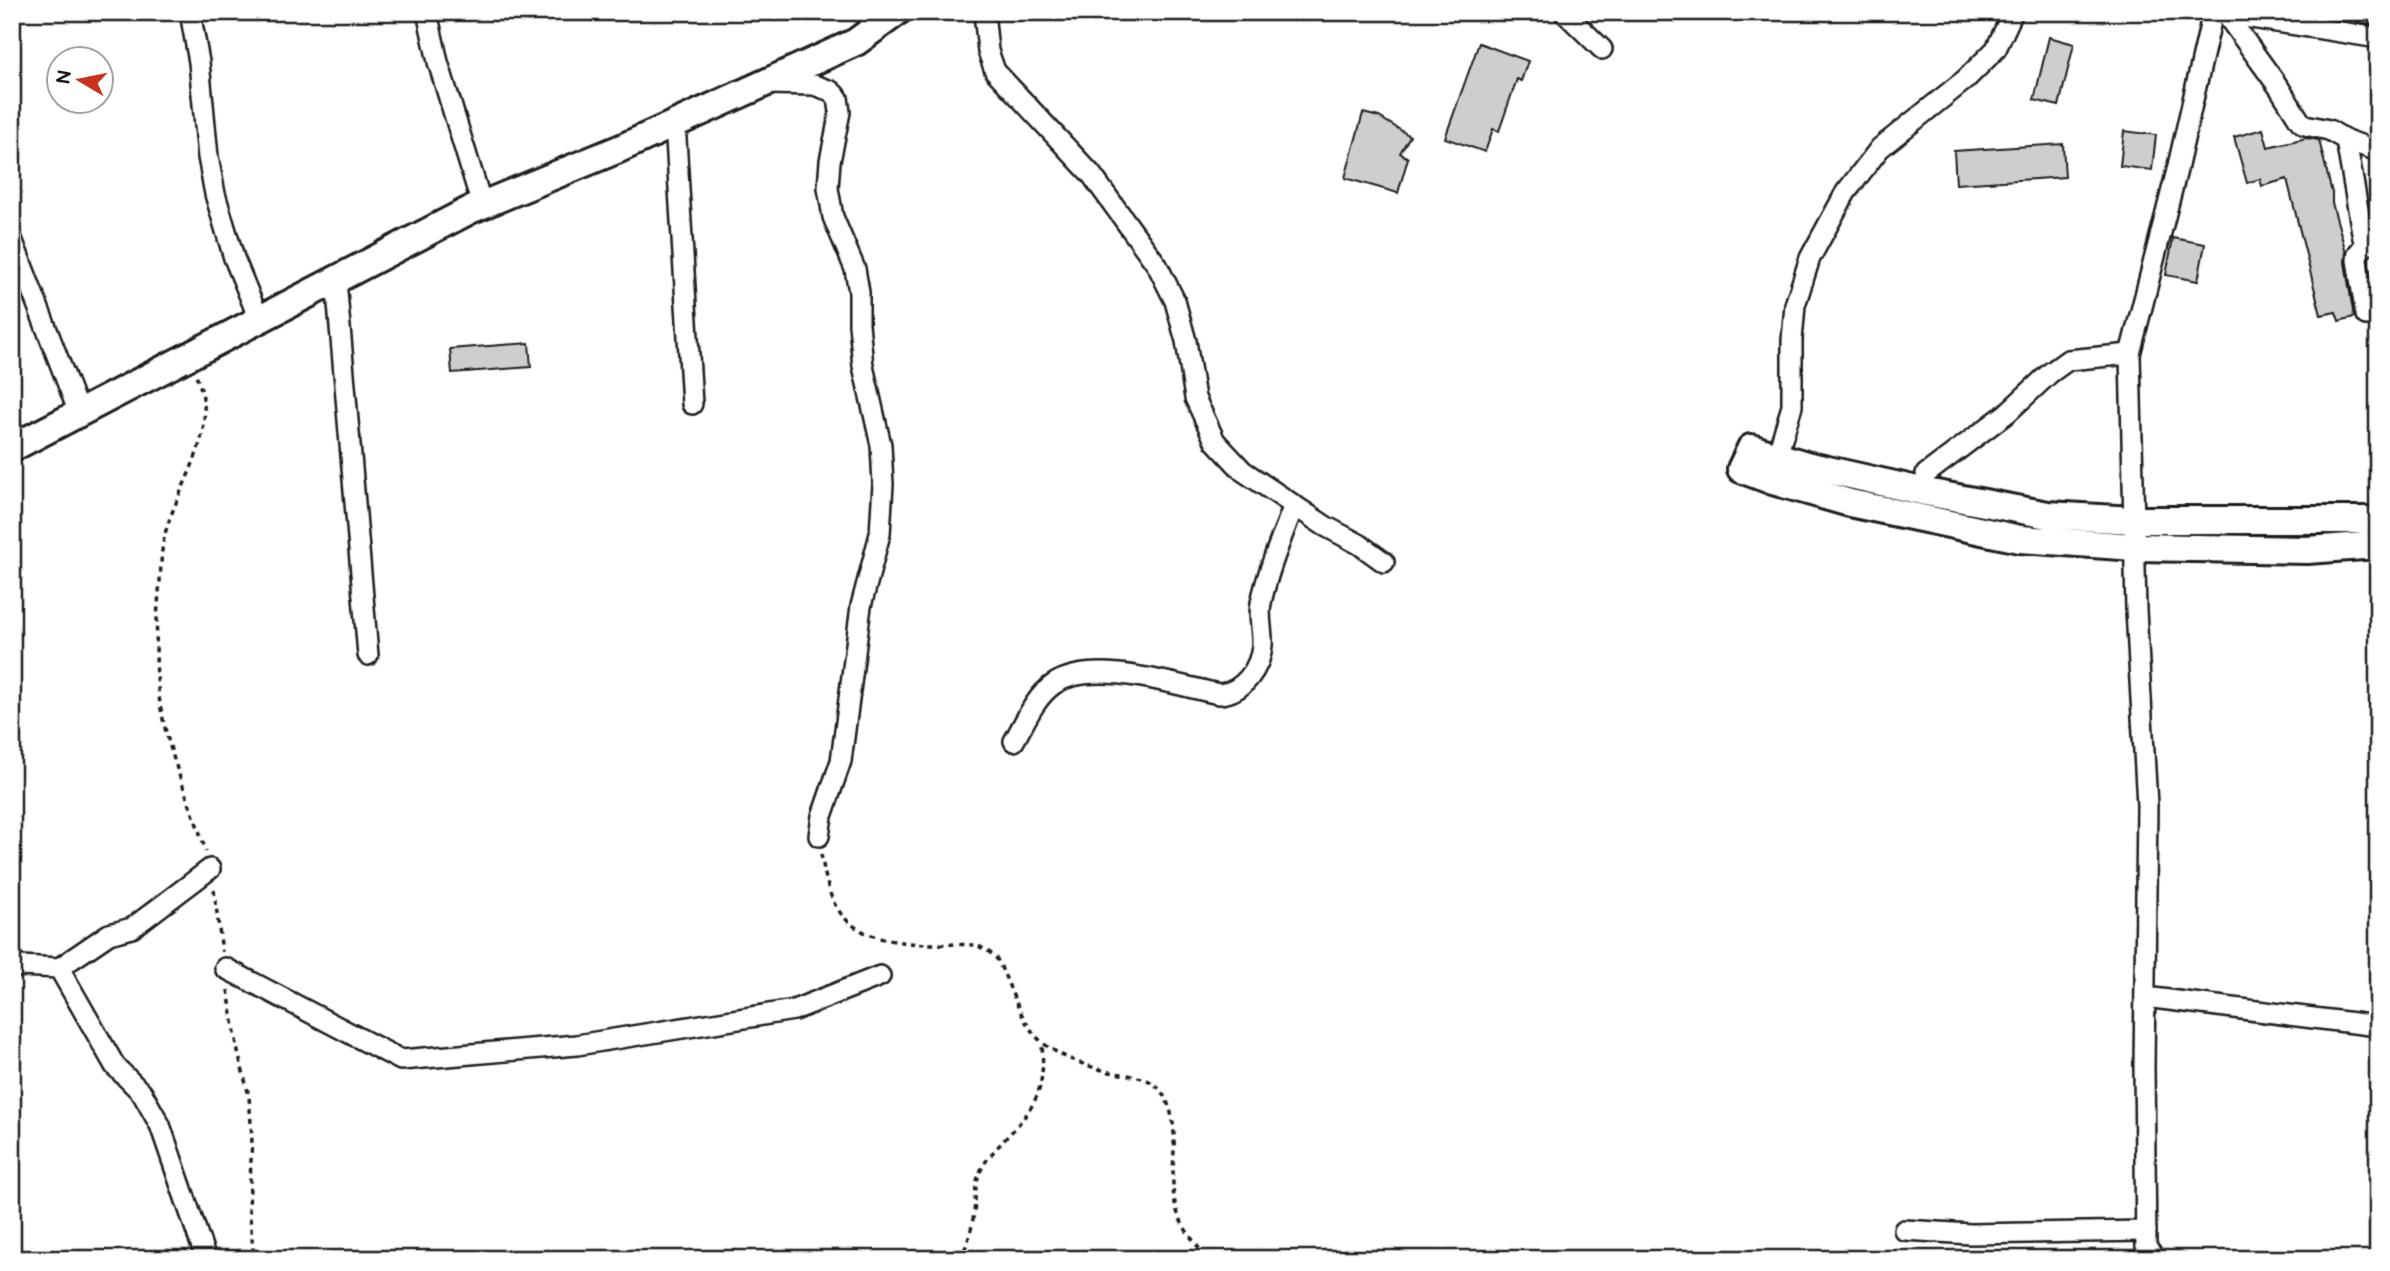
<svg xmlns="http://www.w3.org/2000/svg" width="2390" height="1271" font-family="'Balsamiq Sans',sans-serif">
<rect width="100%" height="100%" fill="#fff"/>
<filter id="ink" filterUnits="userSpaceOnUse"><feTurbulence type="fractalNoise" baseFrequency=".0143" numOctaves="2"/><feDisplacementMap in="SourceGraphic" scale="14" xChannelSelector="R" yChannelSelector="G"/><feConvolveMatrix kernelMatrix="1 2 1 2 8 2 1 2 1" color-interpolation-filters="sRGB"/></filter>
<g filter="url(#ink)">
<g fill="#cecece" stroke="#1c1c1c" stroke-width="2">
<polygon points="2049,37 2074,44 2059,106 2034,100"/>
<polygon points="1479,43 1528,61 1521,81 1517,79 1499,131 1493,129 1485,152 1445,138"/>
<polygon points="1363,113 1379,117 1410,136 1400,153 1408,158 1398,193 1345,178"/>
<polygon points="2263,129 2268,147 2306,138 2319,140 2332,193 2332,203 2346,252 2345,262 2354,317 2339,321 2336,312 2321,315 2287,179 2262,186 2260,179 2247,183 2234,137"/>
<polygon points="2124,131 2156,135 2152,170 2120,166"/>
<polygon points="2063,144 2065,177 1956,184 1954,151"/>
<polygon points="2173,238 2205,244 2198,281 2166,275"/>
<polygon points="529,343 531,367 452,373 450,349"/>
</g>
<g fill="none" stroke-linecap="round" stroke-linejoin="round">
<defs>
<g id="street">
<polyline points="190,12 199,62 208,157 215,194 234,258 259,319"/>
<polyline points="427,12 438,62 482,205"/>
<polyline points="984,12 988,51 995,71 1091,174 1157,265 1175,301 1186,341 1195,398 1215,441 1243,471 1325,526 1359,544 1384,562"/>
<polyline points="1564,12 1602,49"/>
<polyline points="2362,12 2378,15"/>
<polyline points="2220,13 2378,38"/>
<polyline points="2225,13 2280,89 2300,121 2305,125 2329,130 2346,140 2363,238 2367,243 2378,245"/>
<polyline points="768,84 814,85 831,91 838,98 840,112 830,161 828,188 833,217 855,269 859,292 859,324 863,366 881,445 883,484 880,534 861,606 841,761 822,816 819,836"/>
<polyline points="675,122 692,404"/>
<polyline points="2346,140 2378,151"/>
<polyline points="12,239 79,413"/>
<polyline points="336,280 368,655"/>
<polyline points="2366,315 2357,260 2358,253 2367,243"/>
<polyline points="1773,469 1792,406 1792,340 1795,305 1810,258 1846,192 1880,148 1966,79 1996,49 2013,12"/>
<polyline points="1926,474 2007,413 2050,373 2068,360 2130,354"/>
<path d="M1014 741C1025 722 1035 697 1054 684 1094 658 1175 685 1219 694 1243 693 1260 668 1262 646 1263 631 1258 617 1261 603 1268 569 1282 537 1294 505"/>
<polyline points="59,968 109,934 132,928 210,869"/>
<polyline points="225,968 401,1060 577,1045 794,1010 880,976"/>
<polyline points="12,969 20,966 59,968 115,1066 142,1093 160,1125 206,1259"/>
<polyline points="2145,997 2378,1026"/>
<polyline points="1904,1230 1971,1234 2146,1231"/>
<polyline points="2155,1259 2146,1247 2144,1067 2147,805 2136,610 2130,354 2177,170 2213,12"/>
</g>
<g id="secondary">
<polyline points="12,448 470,210 619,149 856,42 897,12"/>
<polyline points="2378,520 2134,520 2048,515 1926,492 1806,465 1751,448 1741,469 1773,481 1850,503 2020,539 2135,547 2307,550 2378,545"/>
</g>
</defs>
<use href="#street" stroke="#1c1c1c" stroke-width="24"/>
<use href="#secondary" stroke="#1c1c1c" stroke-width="32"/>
<g stroke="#1c1c1c" stroke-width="3.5" stroke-dasharray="5 5" stroke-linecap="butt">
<path d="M196 376C223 434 177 483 164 538 161 552 161 567 160 581 156 625 153 670 162 714 171 761 192 806 206 852"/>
<path d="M821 854C824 870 827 887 833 901 858 953 929 942 976 945 982 948 989 951 994 956 999 960 1001 968 1004 974 1014 997 1024 1027 1043 1043 1062 1058 1084 1065 1106 1071 1127 1077 1150 1073 1163 1094 1186 1132 1164 1175 1178 1214 1184 1230 1197 1246 1208 1259"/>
<polyline points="214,890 222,952"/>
<polyline points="228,990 238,1052 249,1096 252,1137 249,1208 254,1259"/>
<path d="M960 1259C968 1244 972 1229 974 1212 976 1197 974 1184 981 1170 986 1159 996 1149 1004 1140 1037 1105 1045 1092 1042 1043"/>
</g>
<use href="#street" stroke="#fff" stroke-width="19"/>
<use href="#secondary" stroke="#fff" stroke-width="26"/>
</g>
</g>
<rect width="2390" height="1271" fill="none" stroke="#fff" stroke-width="42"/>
<rect x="21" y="21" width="2348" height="1229" fill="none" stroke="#1c1c1c" stroke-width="2.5" filter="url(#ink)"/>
<g transform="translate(80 80) rotate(280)"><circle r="33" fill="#ffffff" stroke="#a4a4a4" stroke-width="2"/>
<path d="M0-5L12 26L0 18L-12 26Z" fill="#c8321e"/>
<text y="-10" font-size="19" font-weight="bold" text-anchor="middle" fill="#1c1c1c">N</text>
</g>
</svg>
